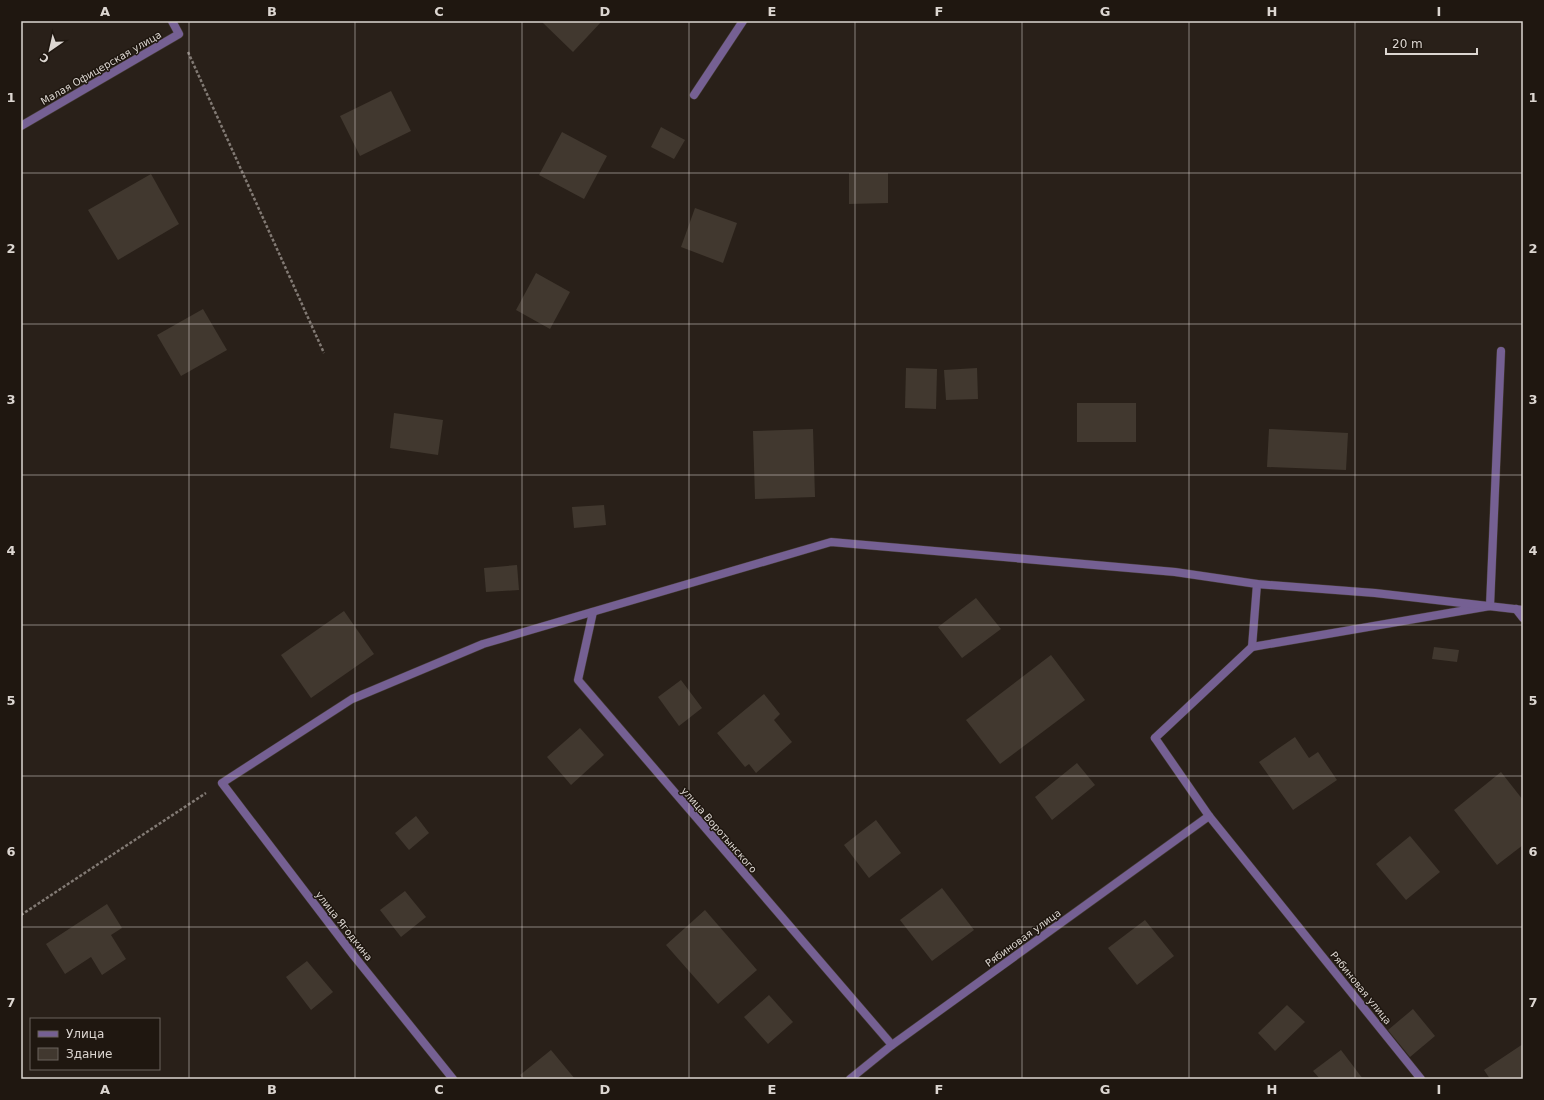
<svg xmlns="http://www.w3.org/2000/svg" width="1544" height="1100" font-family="'DejaVu Sans',sans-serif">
<rect width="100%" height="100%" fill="#292019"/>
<g fill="#41382f">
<polygon points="541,21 602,21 573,52"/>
<polygon points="391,91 411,131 360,156 340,116"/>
<polygon points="661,127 685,140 674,159 651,147"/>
<polygon points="562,132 607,156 584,199 539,175"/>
<polygon points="849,173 888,173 888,203 849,204"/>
<polygon points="151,174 179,224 118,260 88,210"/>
<polygon points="695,208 737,223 723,263 681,247"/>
<polygon points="536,273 570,292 550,329 516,310"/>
<polygon points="203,309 227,350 181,376 157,335"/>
<polygon points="906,368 937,369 936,409 905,408"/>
<polygon points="977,368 978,399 946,400 944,370"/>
<rect x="1077" y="403" width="59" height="39"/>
<polygon points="394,413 443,420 438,455 390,448"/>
<polygon points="813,429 815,497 755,499 753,431"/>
<polygon points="1269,429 1348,433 1346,470 1267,467"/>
<polygon points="604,505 606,525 574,528 572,507"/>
<polygon points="517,565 519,590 486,592 484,568"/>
<polygon points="976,598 1001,629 962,658 938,627"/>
<polygon points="344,611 374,654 311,698 281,655"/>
<polygon points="1434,647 1459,650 1457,662 1432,659"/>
<polygon points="1051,655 1085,700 1000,764 966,720"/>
<polygon points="681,680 702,708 679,726 658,697"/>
<polygon points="764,694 780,714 774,720 792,742 756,773 749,764 745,767 717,733"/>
<polygon points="580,728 604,755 571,785 547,757"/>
<polygon points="1295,737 1309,758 1318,752 1337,780 1293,810 1259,762"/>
<polygon points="1077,763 1095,785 1052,820 1035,797"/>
<polygon points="1501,772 1523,800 1523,845 1497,865 1454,810"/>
<polygon points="416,816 429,833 409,850 395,833"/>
<polygon points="876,820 901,853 869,878 844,845"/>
<polygon points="1410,836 1440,872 1406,900 1376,864"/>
<polygon points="942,888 974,930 932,961 900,920"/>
<polygon points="405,891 426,917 401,937 380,910"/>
<polygon points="107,904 122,928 111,935 126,959 102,975 91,957 65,974 46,944"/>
<polygon points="705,910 757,970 718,1004 666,945"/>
<polygon points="1145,920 1174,956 1137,985 1108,948"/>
<polygon points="307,961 333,992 311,1010 286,977"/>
<polygon points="769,995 793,1022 768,1044 744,1017"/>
<polygon points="1287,1005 1305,1022 1275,1051 1258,1033"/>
<polygon points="1413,1009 1435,1036 1410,1057 1388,1030"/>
<polygon points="1523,1044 1523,1079 1490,1079 1484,1070"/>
<polygon points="551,1050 575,1079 523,1079 520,1075"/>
<polygon points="1341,1050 1363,1079 1320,1079 1313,1071"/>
</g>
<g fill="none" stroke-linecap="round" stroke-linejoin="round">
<defs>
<g id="lane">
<polyline points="694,95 743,21"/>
<polyline points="21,126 179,34 172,21"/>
<polyline points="1516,609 1523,618"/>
<polyline points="1252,647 1490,606 1501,351"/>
<polyline points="1155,738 1252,647 1257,584"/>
</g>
<g id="street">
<polyline points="593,612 578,680 892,1045"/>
<polyline points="1155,738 1209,816 1421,1079"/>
<polyline points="453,1079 354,956 222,783 352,699 483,644 831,542 1175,572 1257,584 1375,593 1523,610"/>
<polyline points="850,1079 892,1045 1209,816"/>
</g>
</defs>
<use href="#lane" stroke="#463d36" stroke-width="9"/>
<use href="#street" stroke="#463d36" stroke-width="9"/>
<g stroke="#827a74" stroke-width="2.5" stroke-dasharray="3 2" stroke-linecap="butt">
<polyline points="188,52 324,353"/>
<polyline points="21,915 206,793"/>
</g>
<use href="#lane" stroke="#756093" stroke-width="8"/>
<use href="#street" stroke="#756093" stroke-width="8"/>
</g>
<path fill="none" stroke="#dcd6d1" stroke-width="1" stroke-opacity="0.55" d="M189 21V1079M355 21V1079M522 21V1079M689 21V1079M855 21V1079M1022 21V1079M1189 21V1079M1355 21V1079M21 173H1523M21 324H1523M21 475H1523M21 625H1523M21 776H1523M21 927H1523"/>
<g text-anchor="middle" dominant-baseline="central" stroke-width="3" stroke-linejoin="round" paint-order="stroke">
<g font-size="10" fill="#dcd6d1" stroke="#1f1710">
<text transform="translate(101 68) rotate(-30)">Малая Офицерская улица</text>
<text transform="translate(719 830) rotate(49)">улица Воротынского</text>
<text transform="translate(344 926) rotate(52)">улица Ягодкина</text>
<text transform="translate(1023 938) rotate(-36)">Рябиновая улица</text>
<text transform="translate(1361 988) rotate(51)">Рябиновая улица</text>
</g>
</g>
<rect width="1544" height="1100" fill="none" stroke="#1f1710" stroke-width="44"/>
<rect x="30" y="1018" width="130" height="52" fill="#1f1710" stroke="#6b635d"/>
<rect x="38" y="1031" width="20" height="6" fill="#756093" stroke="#6b635d"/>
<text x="66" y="1038" font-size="12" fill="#dcd6d1">Улица</text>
<rect x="38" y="1048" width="20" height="12" fill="#41382f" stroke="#6b635d"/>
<text x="66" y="1058" font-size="12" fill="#dcd6d1">Здание</text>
<g transform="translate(50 50) rotate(214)" stroke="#1f1710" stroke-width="3" paint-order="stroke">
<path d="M0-3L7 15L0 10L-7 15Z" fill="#dcd6d1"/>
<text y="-6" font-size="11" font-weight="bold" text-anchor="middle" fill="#dcd6d1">С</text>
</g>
<path d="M1386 48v6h91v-6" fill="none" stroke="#dcd6d1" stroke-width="2"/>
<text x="1392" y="48" font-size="12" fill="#dcd6d1" stroke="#1f1710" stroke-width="3" paint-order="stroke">20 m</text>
<rect x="22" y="22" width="1500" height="1056" fill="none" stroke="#dcd6d1" stroke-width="1.5"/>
<g font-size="13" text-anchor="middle" font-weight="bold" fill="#dcd6d1">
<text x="105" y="16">A</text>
<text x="272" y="16">B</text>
<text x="439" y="16">C</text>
<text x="605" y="16">D</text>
<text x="772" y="16">E</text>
<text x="939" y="16">F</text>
<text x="1105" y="16">G</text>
<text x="1272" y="16">H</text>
<text x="1439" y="16">I</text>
<text x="11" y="102">1</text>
<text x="1533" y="102">1</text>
<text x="11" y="253">2</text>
<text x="1533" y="253">2</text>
<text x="11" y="404">3</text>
<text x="1533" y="404">3</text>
<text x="11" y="555">4</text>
<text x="1533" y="555">4</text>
<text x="11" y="705">5</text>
<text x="1533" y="705">5</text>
<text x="11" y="856">6</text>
<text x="1533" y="856">6</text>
<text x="11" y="1007">7</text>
<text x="1533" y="1007">7</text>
<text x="105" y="1094">A</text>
<text x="272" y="1094">B</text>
<text x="439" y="1094">C</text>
<text x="605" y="1094">D</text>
<text x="772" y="1094">E</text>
<text x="939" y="1094">F</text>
<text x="1105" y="1094">G</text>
<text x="1272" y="1094">H</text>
<text x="1439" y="1094">I</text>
</g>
</svg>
